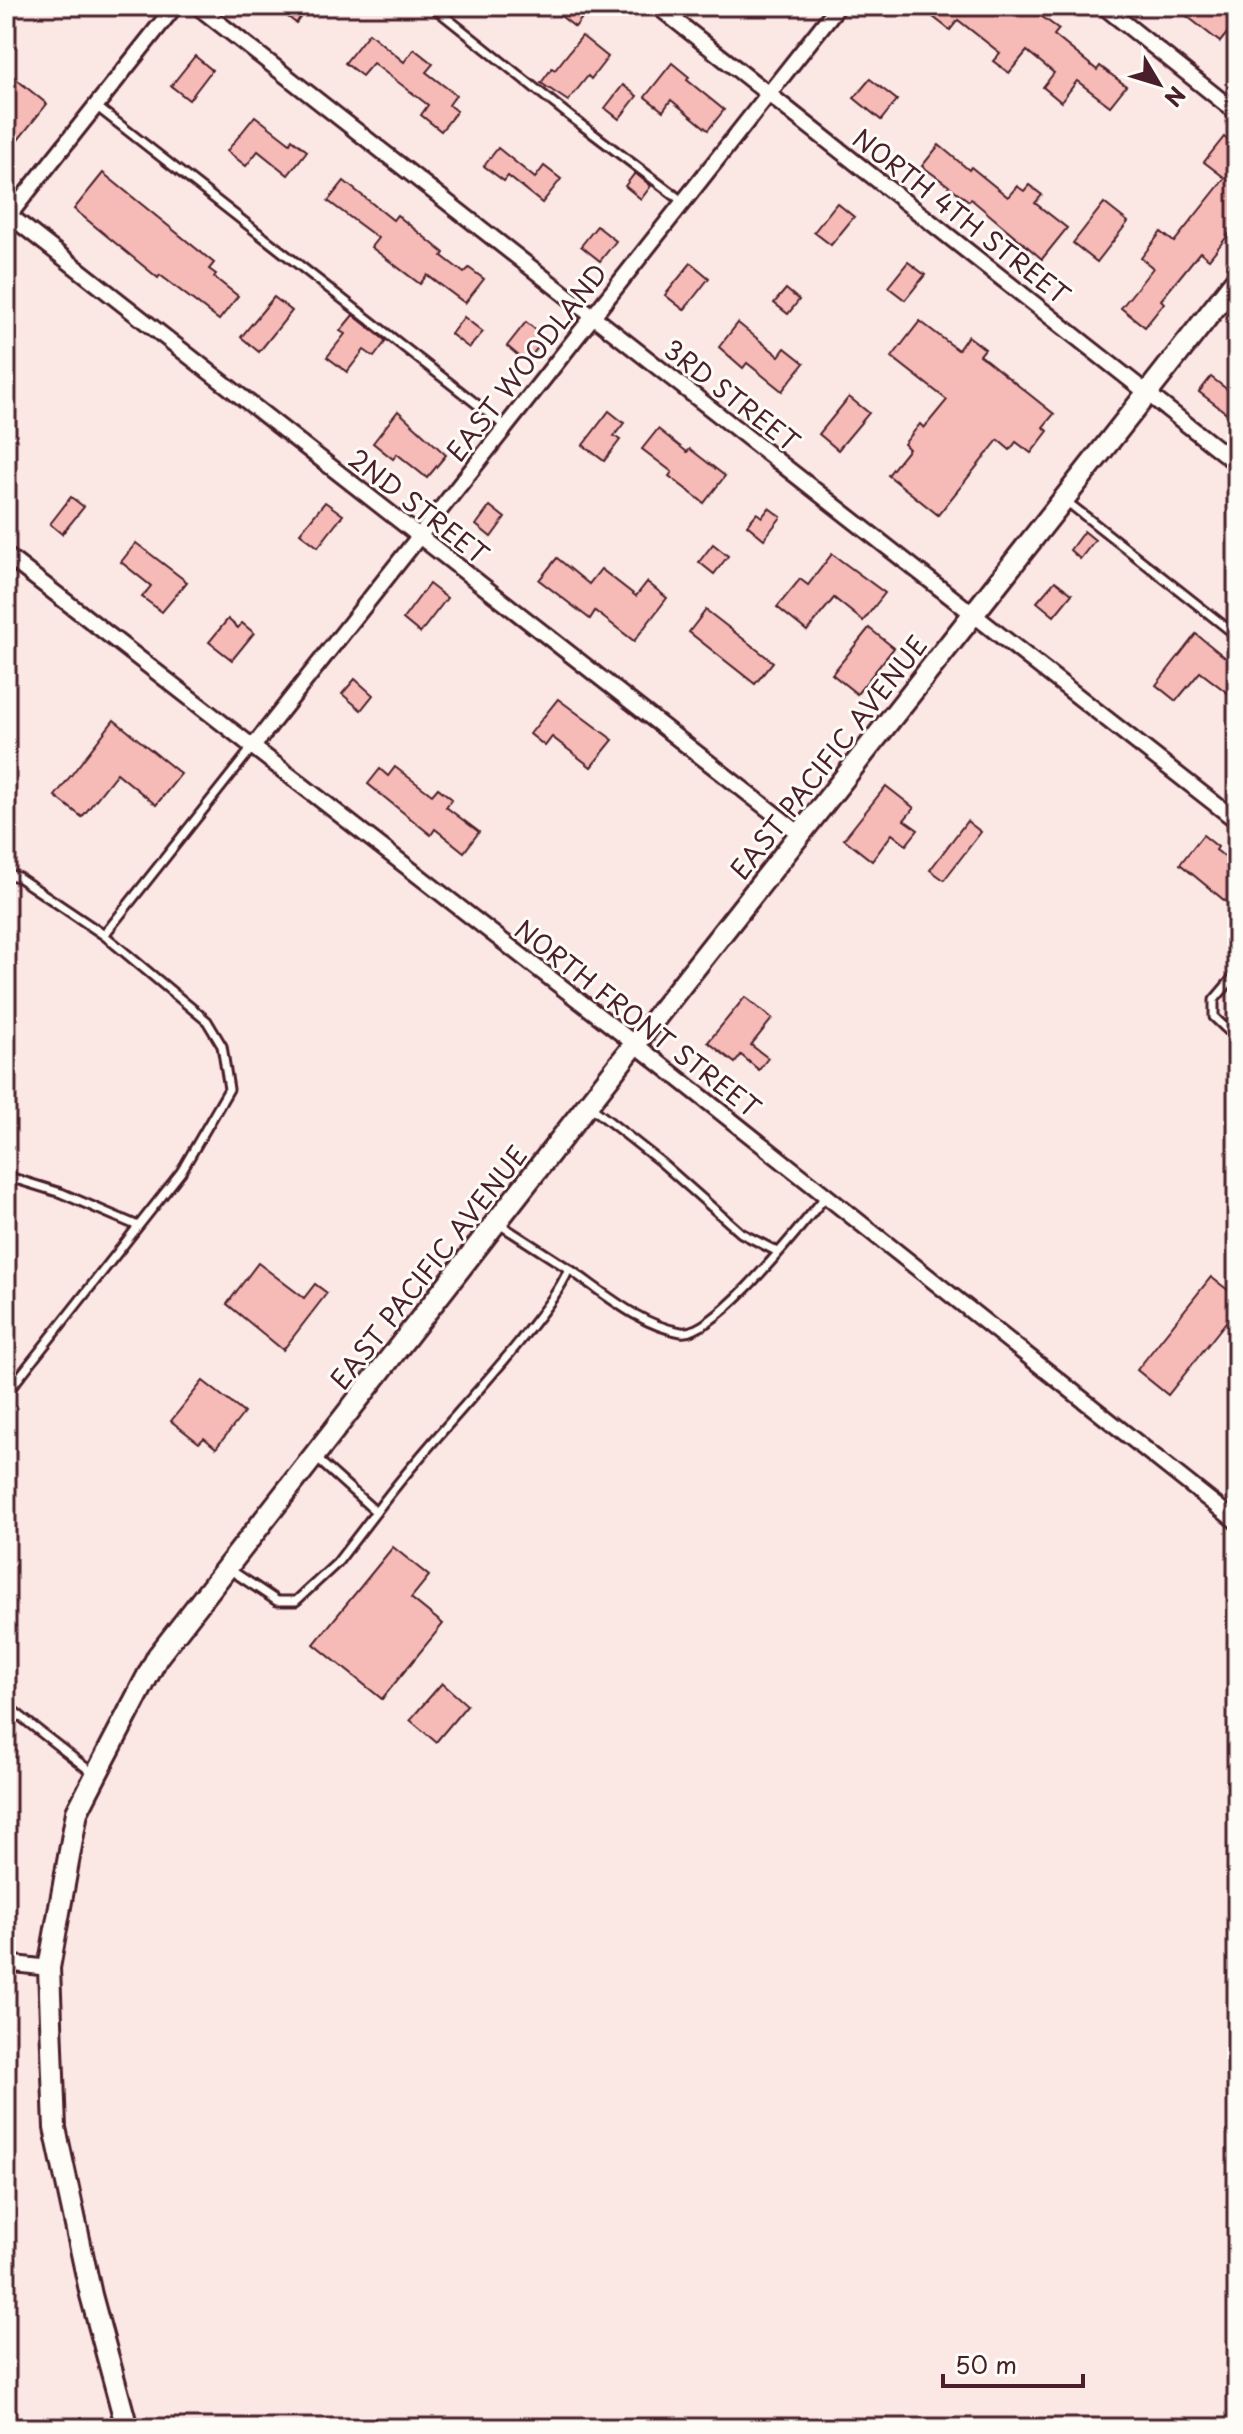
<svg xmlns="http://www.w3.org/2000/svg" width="1243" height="2434" font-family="'Playpen Sans',sans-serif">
<rect width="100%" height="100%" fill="#fbe8e4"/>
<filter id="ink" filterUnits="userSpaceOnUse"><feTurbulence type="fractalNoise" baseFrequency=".0125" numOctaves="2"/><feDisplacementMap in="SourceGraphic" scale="16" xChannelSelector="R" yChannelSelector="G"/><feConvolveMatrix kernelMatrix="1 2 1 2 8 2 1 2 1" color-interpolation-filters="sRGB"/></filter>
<g filter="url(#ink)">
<g fill="#f7bbb7" stroke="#4a1f2b" stroke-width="2">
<polygon points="274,6 309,6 296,23"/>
<polygon points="548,6 591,6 575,27"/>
<polygon points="919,6 1027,6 1059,29 1054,35 1097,70 1100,66 1126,86 1110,106 1077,81 1061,102 1043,87 1054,73 1027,51 1009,73 993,61 1000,53 958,20 950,30"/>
<polygon points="1174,6 1237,6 1237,21 1220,42"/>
<polygon points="369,33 404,62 414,49 433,64 426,72 456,95 449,105 457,111 441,131 421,115 428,105 373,63 362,76 345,63"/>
<polygon points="582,36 608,57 591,79 588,76 568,101 541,83 552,68 555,70"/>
<polygon points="195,56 212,70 189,100 171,86"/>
<polygon points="672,63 689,77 687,80 724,110 708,130 671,100 663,111 645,97"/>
<polygon points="6,71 47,104 6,155"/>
<polygon points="870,79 897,100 881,120 854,98"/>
<polygon points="623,85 637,96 619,119 605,108"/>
<polygon points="255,116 290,143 292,139 307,151 288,175 258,151 246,166 227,151"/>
<polygon points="1224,137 1237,147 1237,224 1209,259 1200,252 1161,300 1164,303 1145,327 1121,308 1153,268 1141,258 1161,232 1174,242 1225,178 1204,162"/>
<polygon points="939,145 969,170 971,167 1008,197 1017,186 1024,191 1029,185 1042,195 1035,203 1067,228 1042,259 971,199 969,201 922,166"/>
<polygon points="498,148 535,178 544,166 561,179 542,203 508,176 504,181 484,166"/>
<polygon points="103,173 214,263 209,269 216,274 214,277 238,296 219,320 160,275 158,278 74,209"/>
<polygon points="635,173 651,186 641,199 625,186"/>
<polygon points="344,181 393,220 397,215 444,253 442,256 464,273 469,268 484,279 465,303 427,275 420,284 371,247 378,238 328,201"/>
<polygon points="837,203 854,217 831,245 814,232"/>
<polygon points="1104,203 1128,222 1097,262 1073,243"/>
<polygon points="597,226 616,241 600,261 581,246"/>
<polygon points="908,262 925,275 905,300 888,287"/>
<polygon points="691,263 709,278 684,310 665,295"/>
<polygon points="786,289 799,300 788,314 774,303"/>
<polygon points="274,297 292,311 259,352 241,337"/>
<polygon points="353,315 386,341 374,357 364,350 347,372 327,357 345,334 340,331"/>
<polygon points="464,317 483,332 469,348 451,334"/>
<polygon points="920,321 958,350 968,336 985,349 980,355 1054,414 1043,427 1048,431 1031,453 1016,442 1010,450 998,440 938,515 888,475 909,449 904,444 920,424 924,428 947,400 892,357"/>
<polygon points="526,322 546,338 526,362 507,346"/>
<polygon points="738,323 779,356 785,348 804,363 782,391 747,363 743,368 719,347"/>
<polygon points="1211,377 1237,397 1237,421 1199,392"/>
<polygon points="849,397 869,413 838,450 819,434"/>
<polygon points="398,411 446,455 427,478 397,454 393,459 373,443"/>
<polygon points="609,411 624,423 614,436 620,440 604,461 583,445"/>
<polygon points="658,429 687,452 690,449 725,476 704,503 669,476 672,472 642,449"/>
<polygon points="71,497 84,507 62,534 50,524"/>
<polygon points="325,502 343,515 318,547 300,533"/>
<polygon points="490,506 505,518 491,537 476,525"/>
<polygon points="769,508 781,517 764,539 747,525 757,513 762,517"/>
<polygon points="1084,531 1095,540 1080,559 1070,550"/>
<polygon points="136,543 187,582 162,612 142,597 151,586 121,562"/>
<polygon points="713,544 728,556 714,574 699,562"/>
<polygon points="832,554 885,593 863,621 834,598 807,631 777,607 800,579 808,585"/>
<polygon points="557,558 589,584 601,569 636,596 647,582 667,598 634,641 595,611 590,619 539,580"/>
<polygon points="1055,581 1072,594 1054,616 1037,602"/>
<polygon points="429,584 447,598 420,633 403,619"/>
<polygon points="706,610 773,662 755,684 689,632"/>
<polygon points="228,619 238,628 242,623 254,633 232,660 209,642"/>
<polygon points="869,628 894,648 857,694 832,674"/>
<polygon points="1196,634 1237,667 1237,700 1200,672 1176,701 1156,685"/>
<polygon points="355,679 373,695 361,710 342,694"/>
<polygon points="558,699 613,740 591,767 552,737 545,746 530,734"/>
<polygon points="114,720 181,774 156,805 117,773 82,817 55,796"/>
<polygon points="395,767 432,795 438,788 452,799 446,807 479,832 464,852 435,829 431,835 368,784 380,769 388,776"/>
<polygon points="886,786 914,808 904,820 918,830 906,845 892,834 872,861 844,839"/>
<polygon points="967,821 981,832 944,880 930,870"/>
<polygon points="1203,835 1218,847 1216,850 1237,866 1237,896 1230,905 1180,864"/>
<polygon points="745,997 772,1019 751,1045 768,1058 759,1070 741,1055 735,1063 708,1042"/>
<polygon points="258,1263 304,1298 315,1284 327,1293 283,1350 227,1304"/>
<polygon points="1211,1277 1237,1297 1237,1308 1168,1395 1137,1370"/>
<polygon points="203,1381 244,1413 216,1448 204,1438 199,1443 171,1421"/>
<polygon points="393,1547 429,1576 411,1598 443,1624 382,1699 314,1644"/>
<polygon points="442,1683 467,1705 436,1742 410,1720"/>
</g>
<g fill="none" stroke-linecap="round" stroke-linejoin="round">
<defs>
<g id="lane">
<polyline points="432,6 571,117 682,201"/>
<polyline points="96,106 506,427"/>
<polyline points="1066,501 1237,636"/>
<polyline points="6,874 18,877 104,935 207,1021 222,1046 229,1089 181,1172 6,1394"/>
<polyline points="104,935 252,748"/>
<polyline points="1237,973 1214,1000 1214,1017 1237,1039"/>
<polyline points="591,1107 662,1163 741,1233 778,1252"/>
<polyline points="6,1176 61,1193 138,1226"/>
<path d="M569 1269C603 1292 639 1325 681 1332 714 1338 803 1223 826 1196"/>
<path d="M315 1457 376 1512C420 1452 473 1399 520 1341 538 1317 557 1296 569 1269L496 1222"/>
<polyline points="229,1569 277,1601 296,1601 337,1563 376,1512"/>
<polyline points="6,1705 94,1774"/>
</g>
<g id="street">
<polyline points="197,6 1237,821"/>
<polyline points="657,6 1237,464"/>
<polyline points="1103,6 1237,113"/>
<polyline points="9,215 800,834"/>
<polyline points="6,219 175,6"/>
<polyline points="6,555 635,1044 1237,1522"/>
<polyline points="252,748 838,6"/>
<polyline points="6,1963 49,1968"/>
</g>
<polyline id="secondary" points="127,2428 91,2295 55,2128 49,1968 77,1812 96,1775 158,1656 635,1044 1237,279"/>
</defs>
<use href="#lane" stroke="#4a1f2b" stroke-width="13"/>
<use href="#street" stroke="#4a1f2b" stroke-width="20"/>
<use href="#secondary" stroke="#4a1f2b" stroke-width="26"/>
<use href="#lane" stroke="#fdfcf7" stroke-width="7"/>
<use href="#street" stroke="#fdfcf7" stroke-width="14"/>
<use href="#secondary" stroke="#fdfcf7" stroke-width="20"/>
</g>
</g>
<g text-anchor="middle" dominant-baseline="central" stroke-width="6" stroke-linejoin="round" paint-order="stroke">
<g font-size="26" fill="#4a1f2b" stroke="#fdfcf7">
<text transform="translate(962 216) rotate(38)">NORTH 4TH STREET</text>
<text transform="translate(526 362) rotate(-52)">EAST WOODLAND</text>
<text transform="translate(732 395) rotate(38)">3RD STREET</text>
<text transform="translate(419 506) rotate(38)">2ND STREET</text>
<text transform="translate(828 757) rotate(-52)">EAST PACIFIC AVENUE</text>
<text transform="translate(638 1018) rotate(38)">NORTH FRONT STREET</text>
<text transform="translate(428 1267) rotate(-52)">EAST PACIFIC AVENUE</text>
</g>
</g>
<rect width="1243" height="2434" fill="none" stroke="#fdfcf7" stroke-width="32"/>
<rect x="16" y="16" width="1211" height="2402" fill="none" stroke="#4a1f2b" stroke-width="3" filter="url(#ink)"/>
<g transform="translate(1159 84) rotate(128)" stroke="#fdfcf7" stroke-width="6" paint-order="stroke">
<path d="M0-6L14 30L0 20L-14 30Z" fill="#4a1f2b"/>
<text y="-12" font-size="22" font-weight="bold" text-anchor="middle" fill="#4a1f2b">N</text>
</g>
<path d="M943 2374v12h140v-12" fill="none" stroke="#4a1f2b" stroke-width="4"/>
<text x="955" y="2374" font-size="24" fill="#4a1f2b" stroke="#fdfcf7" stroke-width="6" paint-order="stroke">50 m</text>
</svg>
